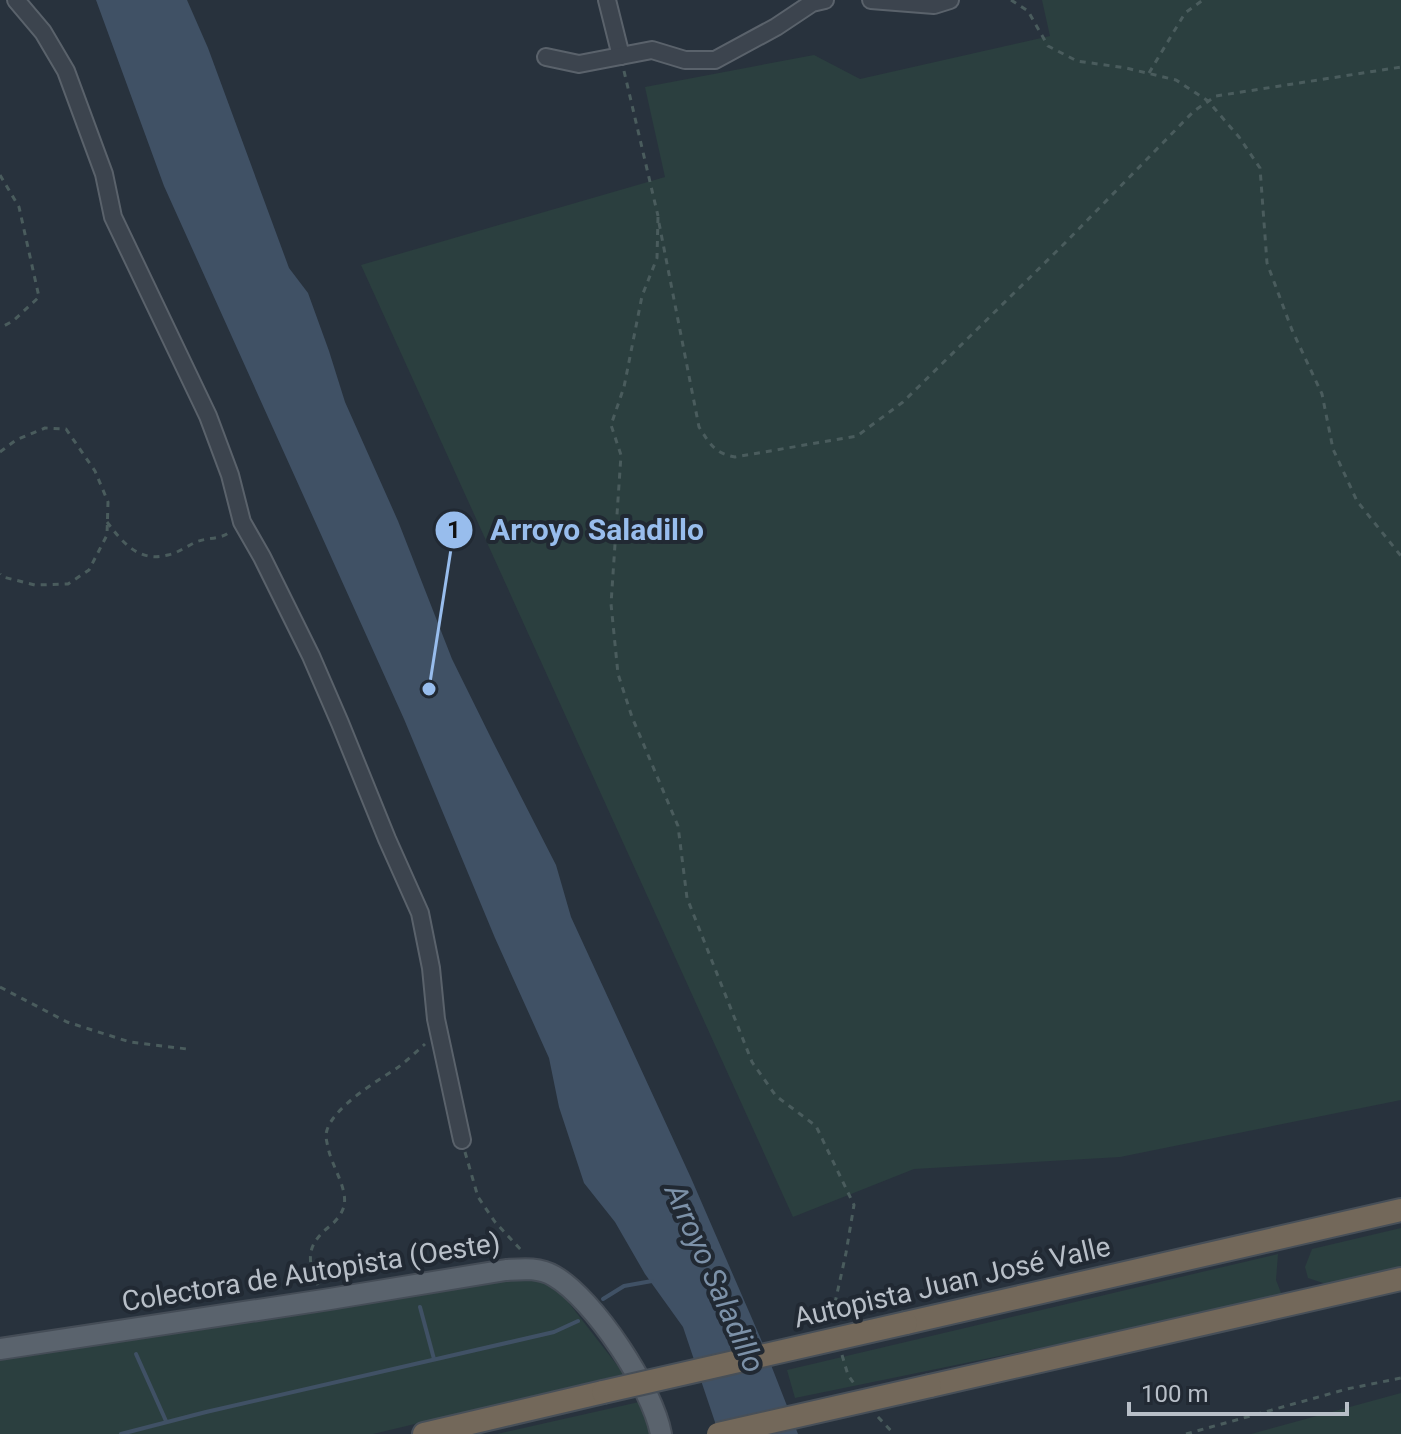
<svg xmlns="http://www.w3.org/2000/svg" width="1401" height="1434" font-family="Roboto,sans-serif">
<rect width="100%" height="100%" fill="#28323d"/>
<g fill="#2b3f3f">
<polygon points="1042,0 1401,0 1401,1100 1120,1157 914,1169 793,1217 361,265 665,177 645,87 814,55 860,79 1050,36"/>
<polygon points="1401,1228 1401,1267 1326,1284 1308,1278 1305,1267 1312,1249"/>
<polygon points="1278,1254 1276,1280 1283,1298 795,1398 787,1370"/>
<path d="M528 1277C543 1281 554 1287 565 1298L624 1374 373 1434H0V1357L505 1278Z"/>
<polygon points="1401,1393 1401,1434 1251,1434"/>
<polygon points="639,1402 644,1411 651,1434 497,1434"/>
</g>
<polygon fill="#405165" points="96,0 187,0 208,48 289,268 308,293 329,351 345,402 398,521 452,659 493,742 556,865 571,917 691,1178 760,1337 798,1434 719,1434 683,1327 645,1274 615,1222 584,1183 559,1107 549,1058 495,938 404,719 164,186"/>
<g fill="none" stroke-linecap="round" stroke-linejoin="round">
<g stroke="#405165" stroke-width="4">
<polyline points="603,1299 624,1286 652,1281"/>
<polyline points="420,1307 434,1359"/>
<polyline points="136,1354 166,1421"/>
<polyline points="121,1434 206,1412 554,1332 578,1321"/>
</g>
<defs>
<g id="minor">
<polyline points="16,0 43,32 66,71 104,174 113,217 208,416 230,475 242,522 262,557 311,656 340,723 387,839 420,913 431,968 436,1019 462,1140"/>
<polyline points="607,0 621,56"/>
<polyline points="871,0 934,5 950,0"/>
<polyline points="546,57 579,64 652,50 685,60 715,60 776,27 812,3 825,0"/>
</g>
<path id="major" d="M0 1349 330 1299 506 1270C522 1269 539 1267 554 1276 594 1299 653 1389 661 1434"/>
<g id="highway">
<polyline points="906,1323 1401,1210"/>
<polyline points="930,1386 1401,1279"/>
<polyline points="424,1434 603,1392"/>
</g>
</defs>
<use href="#minor" stroke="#5a626b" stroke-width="20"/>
<use href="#major" stroke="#454d57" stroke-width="24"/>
<use href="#highway" stroke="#474f58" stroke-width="26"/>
<g stroke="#4a5c5d" stroke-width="3" stroke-dasharray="6 6" stroke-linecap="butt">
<polyline points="1011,0 1028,11 1048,46 1077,61 1126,68 1176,80 1208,101 1239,137 1260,168 1267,263 1292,330 1322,394 1333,449 1357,501 1401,556"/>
<polyline points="624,71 658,216"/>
<polyline points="1149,73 1185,13 1203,0"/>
<polyline points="0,175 19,207 39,297 13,321 0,328"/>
<polyline points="658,217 657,258 642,296 624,387 611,425 621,455 611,604 618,674 632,717 678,826 687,898 752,1062 776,1096 816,1126 854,1205 846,1253 831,1321"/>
<path d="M659 223 699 427C710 444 714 453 735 457L857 436 903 402 1065 243 1194 111 1216 96 1401 67"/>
<polyline points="0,452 16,440 45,428 66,429 95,471 108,502 107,535 89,570 68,584 35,585 3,577 0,574"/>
<path d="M107 522C122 542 139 563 168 555 178 553 187 546 196 542 208 537 221 540 231 531"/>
<polyline points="0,987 67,1022 130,1042 187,1049"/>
<polyline points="465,1152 478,1197 495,1222 522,1251"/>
<path d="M318 1285C306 1259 307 1244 330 1226 336 1221 342 1214 344 1206 348 1188 331 1165 328 1147 327 1143 326 1139 326 1135 328 1110 377 1081 397 1068 407 1061 416 1052 425 1044"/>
<polyline points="842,1355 848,1375 855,1385"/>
<polyline points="878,1417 894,1434"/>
<polyline points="1186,1434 1347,1389 1401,1378"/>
</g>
<use href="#minor" stroke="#3c444e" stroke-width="16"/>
<use href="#major" stroke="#5a636d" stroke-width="20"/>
<use href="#highway" stroke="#73685a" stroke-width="22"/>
<defs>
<g id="highway-bridge">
<polyline points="603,1392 906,1323"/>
<polyline points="718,1434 930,1386"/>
</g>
</defs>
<use href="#highway-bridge" stroke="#474f58" stroke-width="26" stroke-linecap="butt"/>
<use href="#highway-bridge" stroke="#73685a" stroke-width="22"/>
</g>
<g text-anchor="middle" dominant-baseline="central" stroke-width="8" stroke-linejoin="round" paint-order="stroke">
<g font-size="28" fill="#b8bfc8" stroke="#212933">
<text transform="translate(311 1272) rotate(-9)">Colectora de Autopista (Oeste)</text>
<text transform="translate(952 1282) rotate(-13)">Autopista Juan José Valle</text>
</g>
<g font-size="30" font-style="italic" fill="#7c91a8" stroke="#212933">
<text transform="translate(715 1278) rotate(66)">Arroyo Saladillo</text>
</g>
</g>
<path fill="none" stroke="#98bded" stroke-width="3" d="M429 689L454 530"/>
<g fill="#98bded" stroke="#212933" stroke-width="3">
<circle cx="429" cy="689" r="8"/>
<circle cx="454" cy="530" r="20"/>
</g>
<g font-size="24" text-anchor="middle" font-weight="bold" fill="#111">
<text x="454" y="538">1</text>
</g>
<g font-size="30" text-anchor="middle" font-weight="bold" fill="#98bded" stroke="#212933" stroke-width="8" stroke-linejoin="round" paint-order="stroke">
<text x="597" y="540">Arroyo Saladillo</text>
</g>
<path d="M1129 1402v12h218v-12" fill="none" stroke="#b8bfc8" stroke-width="4"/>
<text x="1141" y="1402" font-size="24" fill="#b8bfc8" stroke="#212933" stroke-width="6" paint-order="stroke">100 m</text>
</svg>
